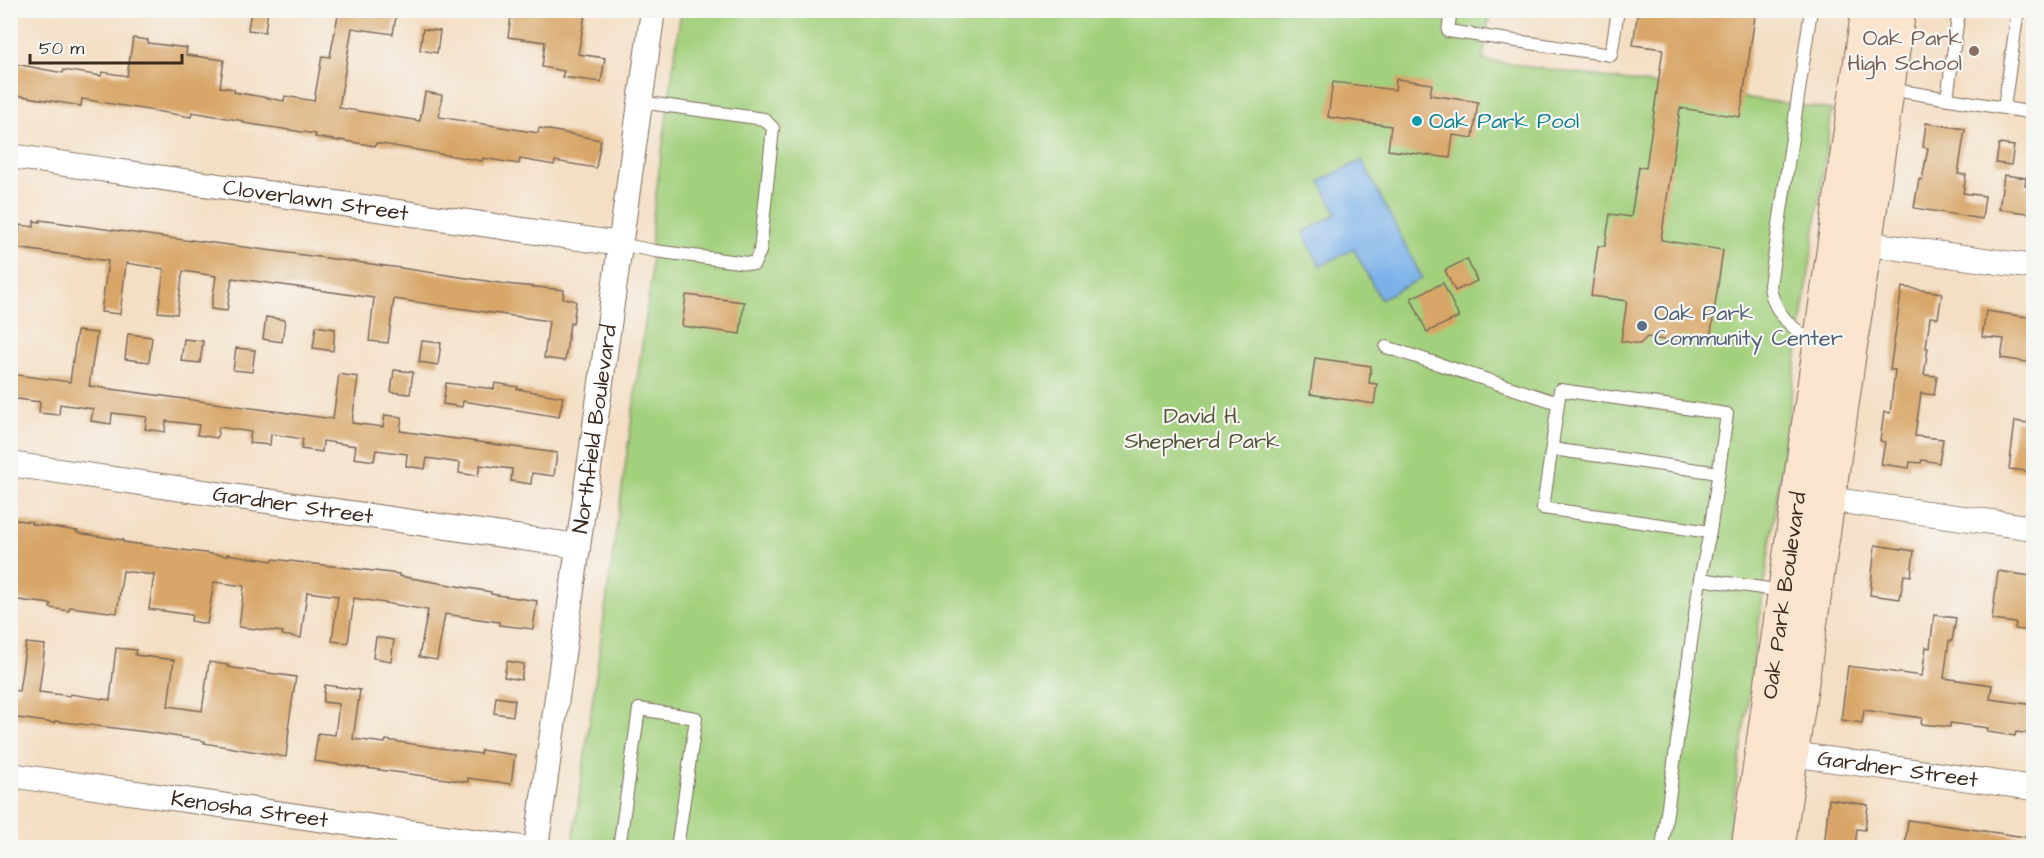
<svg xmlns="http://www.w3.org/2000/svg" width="2044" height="858" font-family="'Architects Daughter',sans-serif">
<rect width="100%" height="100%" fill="#f6f6f2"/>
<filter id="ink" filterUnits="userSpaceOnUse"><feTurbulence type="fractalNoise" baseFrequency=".0167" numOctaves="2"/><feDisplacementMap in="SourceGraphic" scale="12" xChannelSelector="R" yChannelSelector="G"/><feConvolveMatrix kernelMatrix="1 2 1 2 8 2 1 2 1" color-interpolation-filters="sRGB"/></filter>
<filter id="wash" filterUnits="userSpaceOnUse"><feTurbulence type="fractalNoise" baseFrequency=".008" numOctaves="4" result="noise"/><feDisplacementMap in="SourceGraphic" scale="24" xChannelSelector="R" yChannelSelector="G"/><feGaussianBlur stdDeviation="1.35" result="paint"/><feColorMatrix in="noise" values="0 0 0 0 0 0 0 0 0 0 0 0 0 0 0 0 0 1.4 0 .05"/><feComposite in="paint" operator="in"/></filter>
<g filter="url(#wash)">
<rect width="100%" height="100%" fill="#f4dfc5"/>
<polygon fill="#a3d07d" stroke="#6f7d4e" stroke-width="1.5" points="681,11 1490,11 1483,60 1832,110 1727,847 572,848 651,280 652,222"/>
<polygon fill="#7ab1e9" stroke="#5a6e84" stroke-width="1.5" points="1362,160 1422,278 1380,299 1354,249 1320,266 1303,232 1337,214 1320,181"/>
<g id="blocks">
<g fill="#d8a668">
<polygon points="251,10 268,10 265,32 248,30"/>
<polygon points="339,10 397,10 393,34 352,28 339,108 420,121 425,92 442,95 439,117 538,133 539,128 601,140 596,168 555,161 554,165 520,159 519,164 483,158 482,161 376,143 375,146 339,140 339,141 315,137 316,134 243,123 244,121 192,112 191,117 82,99 81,106 10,94 10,63 63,73 64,70 101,76 102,72 127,76 133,38 148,40 148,43 187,48 186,55 224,60 220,87 234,89 234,92 284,101 285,96 314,101 322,56 330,57"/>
<polygon points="512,10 586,10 578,54 605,58 601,82 562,77 564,71 542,67 545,42 508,37"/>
<polygon points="1638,10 1756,10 1740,117 1680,108 1661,240 1723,250 1710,340 1682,336 1677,342 1647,337 1640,344 1621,341 1627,301 1591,296 1598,246 1605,246 1610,214 1631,217 1639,167 1646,168 1663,49 1633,45"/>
<polygon points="423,29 440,31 437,53 420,50"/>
<polygon points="1396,79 1432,84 1430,95 1478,102 1473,138 1453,135 1450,158 1388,150 1391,126 1328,117 1333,82 1395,90"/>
<polygon points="1926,123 1965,129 1958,174 1966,175 1963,193 1985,196 1982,219 1914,208 1919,179 1922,180 1928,148 1923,147"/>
<polygon points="1999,144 2014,146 2011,165 1996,163"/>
<polygon points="2004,175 2026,178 2025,186 2034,188 2034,214 1999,209"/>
<polygon points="40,220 191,241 191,240 401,268 506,284 564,290 563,298 576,301 573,324 570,323 565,361 544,358 549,321 394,299 388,343 369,341 374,298 232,278 227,311 211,309 216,276 183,271 177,314 158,312 164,269 126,263 120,314 101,312 108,261 16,248 20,225 34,227 34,221 40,222"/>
<polygon points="1467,259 1477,281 1455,291 1445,270"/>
<polygon points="1443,283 1459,317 1427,332 1411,298"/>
<polygon points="1902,287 1942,293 1938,318 1930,317 1926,348 1928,348 1924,375 1937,376 1934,395 1921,393 1915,436 1943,439 1939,463 1922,460 1921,463 1910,462 1909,468 1881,464 1885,442 1880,441 1884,412 1890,413 1895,370 1890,370"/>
<polygon points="686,295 744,302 740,334 682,326"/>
<polygon points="1986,311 2034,318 2034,363 2001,358 2004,339 1982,337"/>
<polygon points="266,317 285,320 282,342 263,339"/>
<polygon points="316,326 335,329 333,351 313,348"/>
<polygon points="77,331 97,333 89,386 333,419 339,374 358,377 352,423 383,427 385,415 402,417 400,431 557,453 554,476 532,473 531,484 511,481 512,469 480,465 478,476 459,473 460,463 427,458 425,469 406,466 407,454 376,450 374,461 354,458 356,446 323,441 322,452 301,449 303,439 271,434 270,445 249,443 251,432 219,427 217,438 197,435 199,425 166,421 165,432 145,429 147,417 112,413 111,424 91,421 93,409 60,404 59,415 39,413 40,402 10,398 10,374 70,382"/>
<polygon points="128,334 152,337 149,362 125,359"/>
<polygon points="184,339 203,341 200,363 181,361"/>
<polygon points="422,341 441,343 438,365 419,362"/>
<polygon points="236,348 255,350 252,372 233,370"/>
<polygon points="1315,358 1371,366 1369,383 1377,384 1374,404 1310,394"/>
<polygon points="394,370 413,372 410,394 391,392"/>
<polygon points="446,383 494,389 495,383 518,387 517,389 563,397 559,417 463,401 462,407 443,404"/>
<polygon points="2015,421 2034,424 2034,472 2009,469"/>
<polygon points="10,519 32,522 31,524 78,531 77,533 123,540 123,542 227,556 227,554 273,561 273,559 399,574 399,576 491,592 491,594 537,601 533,629 499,625 499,622 445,614 437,660 419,657 428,610 354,598 348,643 332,641 338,596 307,592 301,638 282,635 283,632 239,627 244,586 214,582 207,624 191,621 192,615 149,609 154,575 123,571 117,613 70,607 69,611 50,608 51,604 10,599"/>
<polygon points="1875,545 1914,551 1911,576 1904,575 1900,599 1870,595"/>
<polygon points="1998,571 2030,576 2030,582 2034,582 2034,632 2015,629 2016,623 1992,620"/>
<polygon points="1934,615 1956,618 1952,641 1949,641 1944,678 1992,685 1990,699 2034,705 2034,734 2016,732 2015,736 1987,732 1988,728 1950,723 1950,727 1921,724 1922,718 1864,710 1862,723 1841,720 1848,666 1922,676 1926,647 1930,648"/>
<polygon points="376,637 394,640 391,661 373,658"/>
<polygon points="26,643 45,645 39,692 70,696 70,694 110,700 116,648 136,650 135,655 174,660 168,706 202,711 209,662 228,665 227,667 296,677 288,729 289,729 286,757 204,743 205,741 147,732 55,721 54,723 10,717 10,690 19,691"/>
<polygon points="507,661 524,664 521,680 504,677"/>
<polygon points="325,685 360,690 353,739 385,743 386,740 480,754 481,750 515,755 511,784 468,778 468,782 314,761 318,733 335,735 339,704 323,702"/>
<polygon points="496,697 515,700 513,716 494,713"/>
<polygon points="1829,799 1868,805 1865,830 1857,829 1855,848 1824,848"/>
<polygon points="1908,820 2032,838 2032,848 1905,848"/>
</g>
</g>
</g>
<g filter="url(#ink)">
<use href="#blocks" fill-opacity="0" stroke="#7c6958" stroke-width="1.5"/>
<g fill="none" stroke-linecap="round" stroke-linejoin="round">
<defs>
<g id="lane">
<polyline points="1451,10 1448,31 1611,55 1618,10"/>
<path d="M1811 10 1770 285C1772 312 1795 333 1819 343"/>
<polyline points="1889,89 2034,113"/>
<polyline points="1947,99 1959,10"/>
<polyline points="2004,108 2018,10"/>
<polyline points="620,244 655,251 754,264 760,251 773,128 764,119 640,102"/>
<polyline points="1386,347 1558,403"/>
<polyline points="1552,449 1719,473"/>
<polyline points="1700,579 1782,591"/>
<polyline points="619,848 639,709 696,718 677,848"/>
<polyline points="1662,848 1700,579 1710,532 1727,414 1560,390 1543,508 1710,532"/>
</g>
<g id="street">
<path id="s1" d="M10 156 620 244"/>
<polyline points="1849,241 2034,267"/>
<path id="s2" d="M10 464 578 546"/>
<polyline points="1813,497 2034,528"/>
<path id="s3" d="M1777 752 2034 788"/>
<path id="s4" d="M10 775 522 848"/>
<path id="s5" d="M536 848 653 10"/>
</g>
<g id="secondary">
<path id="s6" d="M1748 848C1788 568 1827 289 1868 10"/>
<polyline points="1778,848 1899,10"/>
</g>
</defs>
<use href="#lane" stroke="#7c6958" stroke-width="14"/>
<use href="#street" stroke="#7c6958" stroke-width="26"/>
<use href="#secondary" stroke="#7c6958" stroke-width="35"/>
<use href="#lane" stroke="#fff" stroke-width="12"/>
<use href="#street" stroke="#fff" stroke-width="24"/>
<use href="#secondary" stroke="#fbe5cf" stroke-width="33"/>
</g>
</g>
<circle fill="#8d6e63" stroke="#f6f6f2" stroke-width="2" cx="1974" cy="51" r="6"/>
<circle fill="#0f9aa8" stroke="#f6f6f2" stroke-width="2" cx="1417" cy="121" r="6"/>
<circle fill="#5c6f8a" stroke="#f6f6f2" stroke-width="2" cx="1642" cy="326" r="6"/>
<g text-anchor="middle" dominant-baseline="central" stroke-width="4.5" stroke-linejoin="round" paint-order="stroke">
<g font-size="22" fill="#785e54" stroke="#f6f6f2" text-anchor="end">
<text x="1962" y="38">Oak Park<tspan x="1962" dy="25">High School</tspan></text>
</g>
<g font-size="22" fill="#0d838f" stroke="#f6f6f2" text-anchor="start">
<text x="1429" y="121">Oak Park Pool</text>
</g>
<g font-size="22" fill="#3b2a1e" stroke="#f6f6f2">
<text stroke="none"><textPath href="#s1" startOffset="309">Cloverlawn Street</textPath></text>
<text stroke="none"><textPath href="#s5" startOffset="423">Northfield Boulevard</textPath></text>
<text stroke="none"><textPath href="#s2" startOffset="286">Gardner Street</textPath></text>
<text stroke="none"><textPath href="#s6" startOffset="255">Oak Park Boulevard</textPath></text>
<text stroke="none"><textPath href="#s3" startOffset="122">Gardner Street</textPath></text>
<text stroke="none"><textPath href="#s4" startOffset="242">Kenosha Street</textPath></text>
</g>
<g font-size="22" fill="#4e5e75" stroke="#f6f6f2" text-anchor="start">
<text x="1654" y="313">Oak Park<tspan x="1654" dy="25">Community Center</tspan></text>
</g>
<g font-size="22" fill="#555436" stroke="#f6f6f2">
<text x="1202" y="416">David H.<tspan x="1202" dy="25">Shepherd Park</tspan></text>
</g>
</g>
<rect width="2044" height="858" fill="none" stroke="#f6f6f2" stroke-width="36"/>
<path d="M30 54v9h152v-9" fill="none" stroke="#3b2a1e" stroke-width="3"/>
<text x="39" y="54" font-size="18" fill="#3b2a1e" stroke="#f6f6f2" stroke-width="4.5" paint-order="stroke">50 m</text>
</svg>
